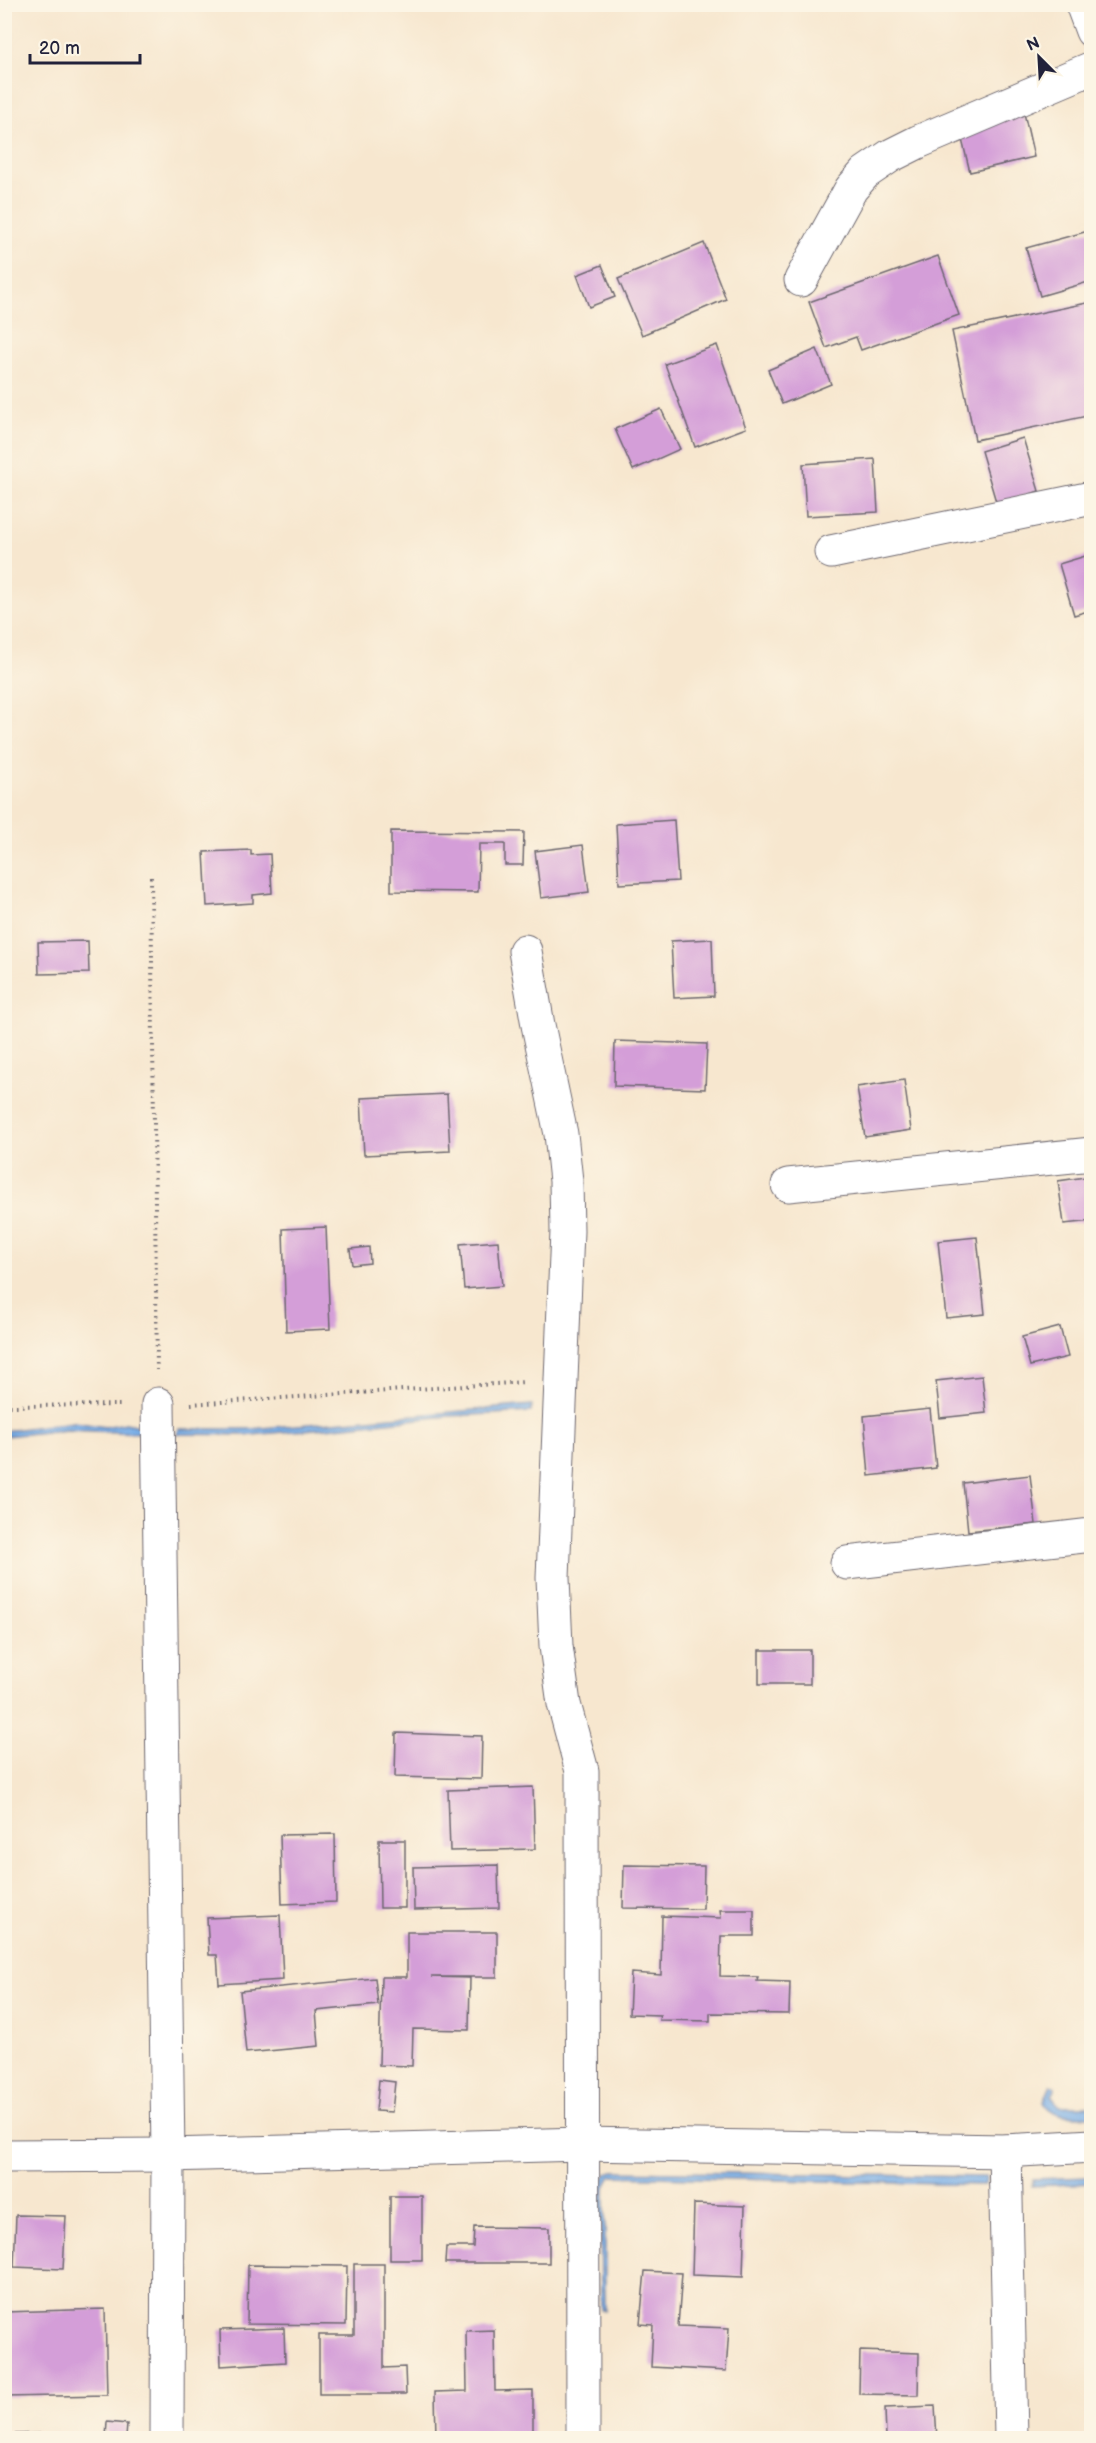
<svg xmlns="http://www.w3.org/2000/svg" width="1096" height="2443" font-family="'Balsamiq Sans',sans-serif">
<rect width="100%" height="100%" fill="#fcf5e5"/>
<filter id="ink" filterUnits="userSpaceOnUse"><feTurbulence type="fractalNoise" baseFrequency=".0167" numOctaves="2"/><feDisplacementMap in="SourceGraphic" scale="12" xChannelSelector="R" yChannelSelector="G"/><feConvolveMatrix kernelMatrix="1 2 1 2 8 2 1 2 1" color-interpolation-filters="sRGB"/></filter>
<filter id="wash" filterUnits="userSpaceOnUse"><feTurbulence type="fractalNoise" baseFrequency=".008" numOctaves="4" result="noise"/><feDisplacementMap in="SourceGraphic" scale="24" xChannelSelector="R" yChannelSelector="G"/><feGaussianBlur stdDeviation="1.35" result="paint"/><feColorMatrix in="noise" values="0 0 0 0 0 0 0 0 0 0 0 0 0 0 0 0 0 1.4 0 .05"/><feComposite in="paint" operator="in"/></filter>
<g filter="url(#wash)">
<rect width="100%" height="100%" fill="#f7e7cf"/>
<g fill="#79aee7" stroke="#4e6891" stroke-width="1.5">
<polygon points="532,1405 531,1412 449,1416 252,1435 177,1434 179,1429 251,1429"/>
<polygon points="74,1422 105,1427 126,1423 143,1427 143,1433 67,1430 5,1436 5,1431"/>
<path d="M1051 2085 1056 2087 1052 2097 1059 2106H1091V2116C1074 2115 1053 2119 1044 2102Z"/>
<polygon points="613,2171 986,2177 985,2185 611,2176 605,2187 605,2310 601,2309 600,2185 607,2173"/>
<polygon points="1091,2177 1091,2183 1032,2186 1033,2179"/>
</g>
<g id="blocks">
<g fill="#d49ed8">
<polygon points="1022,104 1034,157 970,172 957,119"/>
<polygon points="1092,230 1092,281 1040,296 1026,248"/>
<polygon points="704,243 726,299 642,335 618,279"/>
<polygon points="938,256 959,315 861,350 856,337 826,348 809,302"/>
<polygon points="602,265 615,297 589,307 577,275"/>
<polygon points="1092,302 1092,415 975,440 952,331"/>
<polygon points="717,345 746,428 695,447 665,364"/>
<polygon points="817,349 831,384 782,404 768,370"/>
<polygon points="661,409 680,449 633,470 615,429"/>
<polygon points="1023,438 1039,491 997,505 981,451"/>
<polygon points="875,459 878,512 806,516 803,464"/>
<polygon points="1092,554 1092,610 1074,615 1059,564"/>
<polygon points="674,820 678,881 619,884 616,824"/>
<polygon points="391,831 524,832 523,865 505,865 505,844 479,844 478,892 391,891"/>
<polygon points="583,845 589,892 541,898 535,851"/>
<polygon points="251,850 251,855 270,854 272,893 253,895 253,903 207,906 204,852"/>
<polygon points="712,939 714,996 674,998 671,941"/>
<polygon points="88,941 89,973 39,974 38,942"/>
<polygon points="615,1041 707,1044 705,1089 614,1086"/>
<polygon points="904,1080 911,1130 865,1137 857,1087"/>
<polygon points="447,1094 450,1151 364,1155 361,1098"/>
<polygon points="1092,1176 1092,1221 1064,1224 1058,1181"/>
<polygon points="326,1227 330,1329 286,1331 283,1229"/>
<polygon points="977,1237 985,1314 946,1318 938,1241"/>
<polygon points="498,1241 502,1286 464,1289 460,1244"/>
<polygon points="369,1247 370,1263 352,1265 350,1249"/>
<polygon points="1060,1327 1068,1357 1030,1366 1022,1337"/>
<polygon points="982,1376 986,1413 940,1418 936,1381"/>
<polygon points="930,1409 936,1468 869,1476 864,1416"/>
<polygon points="1030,1475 1036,1524 968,1531 963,1483"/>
<rect x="759" y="1650" width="51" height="34"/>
<polygon points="396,1733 482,1736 481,1779 395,1777"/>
<polygon points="533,1787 535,1849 450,1851 448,1790"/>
<polygon points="335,1834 336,1902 282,1904 280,1835"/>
<polygon points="379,1840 405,1840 405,1908 380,1908"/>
<polygon points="498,1865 499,1908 414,1910 413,1867"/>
<polygon points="624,1865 704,1866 703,1909 623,1908"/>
<polygon points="720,1910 754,1910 754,1936 721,1936 720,1976 758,1977 757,1981 790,1982 789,2014 710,2013 710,2021 659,2020 660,2015 629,2014 631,1973 661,1975 662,1916 721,1918"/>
<polygon points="280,1915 283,1980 219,1984 217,1955 209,1955 207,1918"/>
<polygon points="407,1932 497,1932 497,1977 431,1977 470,1978 469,2030 413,2029 412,2066 379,2065 381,1977 407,1977"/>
<polygon points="375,1978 378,2005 316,2011 319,2046 246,2053 240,1991"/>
<polygon points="379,2080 395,2082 392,2112 376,2111"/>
<rect x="390" y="2196" width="32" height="64"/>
<polygon points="694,2204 745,2206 743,2277 692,2275"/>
<polygon points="16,2215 66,2216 63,2269 14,2267"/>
<polygon points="474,2227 549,2228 549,2263 445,2263 446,2247 473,2247"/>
<polygon points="354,2264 384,2264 384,2368 405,2367 406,2394 319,2394 319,2335 354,2335"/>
<polygon points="248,2265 347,2266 346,2325 247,2324"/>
<polygon points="645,2271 682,2273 678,2326 729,2328 726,2371 651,2367 653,2325 640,2324"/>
<polygon points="105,2309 107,2395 4,2397 4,2312"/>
<polygon points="284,2328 285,2362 221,2366 220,2330"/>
<polygon points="494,2330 495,2391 533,2390 533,2438 436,2438 435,2392 467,2391 466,2331"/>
<polygon points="860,2351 919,2353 918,2395 859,2394"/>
<polygon points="935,2406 937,2438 886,2438 885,2408"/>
<polygon points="107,2422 127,2424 126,2438 106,2438"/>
<polygon points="57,2433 57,2438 12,2438 12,2434"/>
</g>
</g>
</g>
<g filter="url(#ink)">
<use href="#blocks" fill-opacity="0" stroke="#6d676f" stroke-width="1.5"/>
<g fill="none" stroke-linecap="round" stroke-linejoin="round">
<defs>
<g id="minor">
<polyline points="801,280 851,189 865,173 890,156 918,142 1092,68"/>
<polyline points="831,552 1092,498"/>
<polyline points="525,951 538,1025 561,1134 566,1181 567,1231 553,1578 556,1646 564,1704 582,1771 583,2438"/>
<polyline points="788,1185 1092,1154"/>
<polyline points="158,1404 168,2155 167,2438"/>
<polyline points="847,1563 1092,1535"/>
<polyline points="1005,2151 1011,2438"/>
<polyline points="4,2156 168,2155 581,2144 1005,2151 1092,2146"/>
</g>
<polyline id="major" points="1082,4 1092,31"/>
</defs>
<use href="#minor" stroke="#6d676f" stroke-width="35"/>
<use href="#major" stroke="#6d676f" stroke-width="35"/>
<g stroke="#6d676f" stroke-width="4" stroke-dasharray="1.5 4.5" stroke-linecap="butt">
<polyline points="151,877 157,1370"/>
<polyline points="191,1404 525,1382"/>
<polyline points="4,1406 124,1405"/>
</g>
<use href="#minor" stroke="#fff" stroke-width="33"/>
<use href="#major" stroke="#fff" stroke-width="33"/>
</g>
</g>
<rect width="1096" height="2443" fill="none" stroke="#fcf5e5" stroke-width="24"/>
<g transform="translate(1039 57) rotate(336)" stroke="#fcf5e5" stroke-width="4.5" paint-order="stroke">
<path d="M0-4.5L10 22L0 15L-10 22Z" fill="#22223b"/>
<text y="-9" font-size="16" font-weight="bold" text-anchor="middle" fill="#22223b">N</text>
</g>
<path d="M30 54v9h110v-9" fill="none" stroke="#22223b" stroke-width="3"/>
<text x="39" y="54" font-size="18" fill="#22223b" stroke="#fcf5e5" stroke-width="4.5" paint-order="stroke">20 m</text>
</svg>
